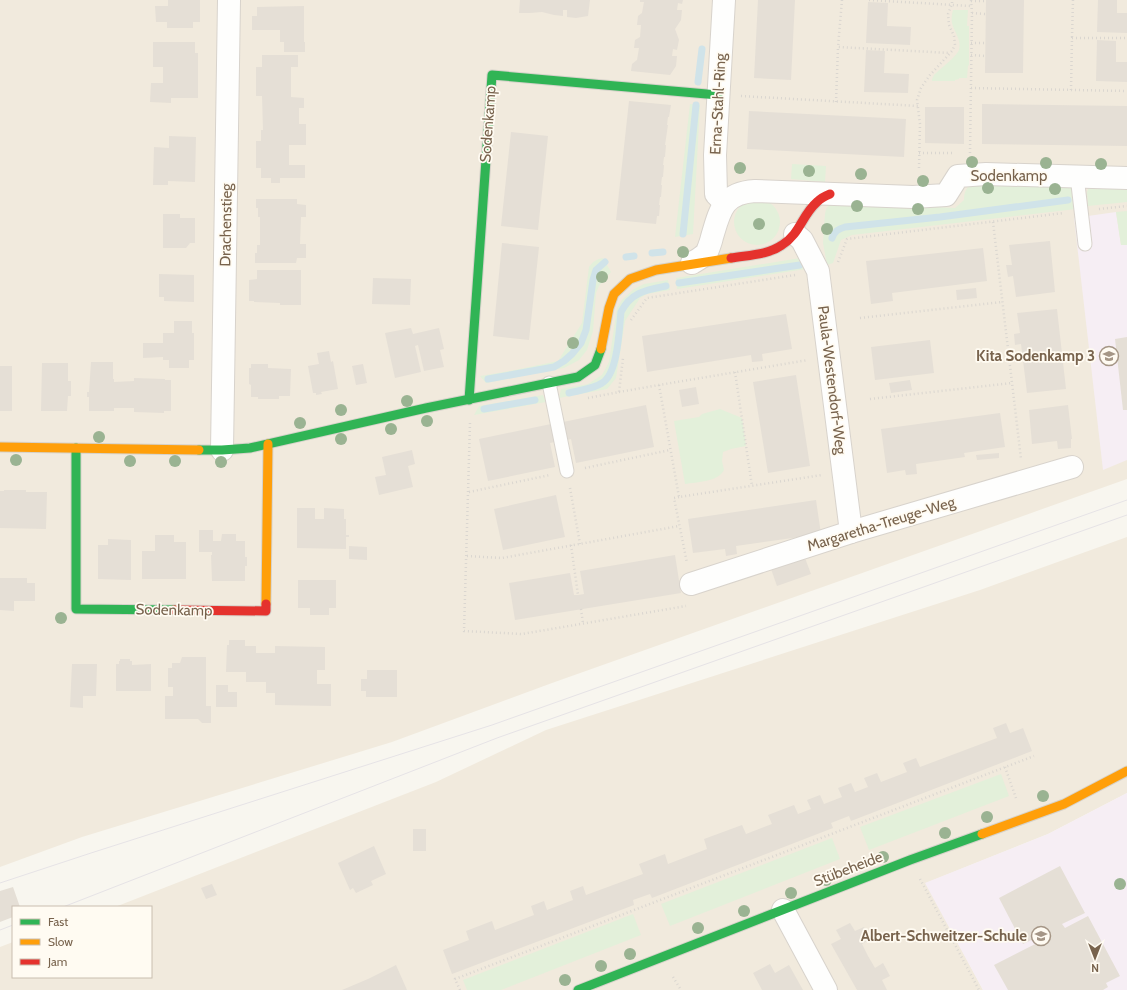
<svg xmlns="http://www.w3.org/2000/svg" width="1127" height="990" font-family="Cabin,sans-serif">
<rect width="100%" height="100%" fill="#f8f6ef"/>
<g fill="#f1eadd">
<polygon points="0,0 1127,0 1127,479 552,683 392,742 82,837 0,867"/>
<polygon points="1127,537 1127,793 1048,834 926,883 983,990 0,990 0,947 13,942 13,977 151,977 151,907 115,907 436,782 546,730 980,590"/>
</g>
<g fill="#f6eef4">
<polygon points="1116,212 1121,245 1127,245 1127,460 1103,470 1074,218"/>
<polygon points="1127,793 1127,990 983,990 925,883 1048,834"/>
</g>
<g fill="#e3f0da">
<path d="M953 10H968L967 26H969V65L968 66 967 78H959V79L955 80V81H932V79L934 75C940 69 956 57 959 50 962 40 954 32 952 23 951 18 952 14 953 10Z"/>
<polygon points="690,104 700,105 693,234 675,237"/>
<polygon points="792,164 826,166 825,182 791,179"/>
<path d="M972 184 1070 187 1074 192 1076 209 852 235 841 240 833 263 827 265 823 243 825 214 826 209 829 205 835 202 955 208 964 200C964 192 966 188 972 184Z"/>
<polygon points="1127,185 1127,202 1088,206 1087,192 1089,187"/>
<circle cx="757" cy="222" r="23"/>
<polygon points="1127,211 1127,245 1121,245 1116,212"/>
<path d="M603 258 611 272 599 286 596 293 593 331 587 350 579 360 564 368 486 383 480 376 510 371 558 361 582 323 589 267C593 261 597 259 603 258Z"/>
<polygon points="800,258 806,269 677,289 676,278"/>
<polygon points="668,280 670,290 647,294 640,298 625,321 616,378 607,389 559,398 561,389 588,384 602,375 609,362 617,308 622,300 634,289 644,284"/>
<polygon points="543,395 546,402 474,415 479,406"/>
<path d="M720 409 742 418 746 446 731 449 723 452 722 461 724 470C718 482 697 482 685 484L674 421 699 417 702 414Z"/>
<polygon points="1001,774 1009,796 869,850 860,827"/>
<polygon points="832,838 840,859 670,926 661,904"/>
<polygon points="633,914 641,935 501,990 467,990 463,980"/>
</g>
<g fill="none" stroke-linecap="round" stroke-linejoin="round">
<g stroke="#d0e3e9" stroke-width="7">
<polyline points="698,82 702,49"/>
<polyline points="683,234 696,105"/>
<path d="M832 238C835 231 838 229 845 227L940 217 1068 200"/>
<polyline points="652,253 663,252"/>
<polyline points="626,257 634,256"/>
<polyline points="679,283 800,265"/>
<polyline points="488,379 554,367 564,361 572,354 581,343 586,330 593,280 596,270 605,262"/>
<path d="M569 393C580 390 593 389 602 383 618 374 619 330 621 312 631 292 646 290 666 286"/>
<polyline points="484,409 535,400"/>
</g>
</g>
<g fill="#e5dfd6">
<polygon points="168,0 200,0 200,22 193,22 193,28 167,28 167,22 156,22 155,6 168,6"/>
<polygon points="520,0 590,0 588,16 576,18 567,17 567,10 563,10 563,16 554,15 542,12 530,13 519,13"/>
<polygon points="640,0 683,0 682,4 678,3 677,10 682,10 681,20 675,29 679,40 677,50 673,49 672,56 677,56 676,66 670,75 631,71 632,64 637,60 639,48 634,48 635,40 640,37 641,25 637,25 638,16 642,13 644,2 640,2"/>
<polygon points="758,0 795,0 791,80 754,78"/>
<polygon points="986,0 1024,0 1023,73 985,73"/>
<polygon points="1098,0 1117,0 1117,13 1127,13 1127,33 1097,32"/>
<polygon points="868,2 888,3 887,26 911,27 910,45 866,43"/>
<polygon points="304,6 304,42 305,42 305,52 284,52 284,42 280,42 280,30 252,30 252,16 257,16 257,7"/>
<polygon points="1097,40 1116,41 1116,62 1127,62 1127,82 1096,81"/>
<polygon points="153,42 195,42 195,53 198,53 198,98 171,98 171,103 150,102 151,83 163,83 163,67 153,67"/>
<polygon points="866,50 885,51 884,73 909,74 908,93 864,92"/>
<polygon points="262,55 298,55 298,67 291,67 291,97 304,98 304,108 299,108 299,124 306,124 306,145 289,145 289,165 305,165 305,178 280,178 280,183 271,183 271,178 261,178 261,168 256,168 256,141 261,141 261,130 263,130 262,96 256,96 256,67 262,67"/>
<polygon points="629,101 671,105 669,117 668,117 667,125 668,125 665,145 666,145 665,157 664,157 663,165 664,165 663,177 662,177 661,185 662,185 661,197 660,197 659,205 660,205 659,216 657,216 656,224 616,220"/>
<polygon points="982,104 1127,106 1127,146 982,144"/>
<polygon points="925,107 964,107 964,144 925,143"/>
<polygon points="749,111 906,119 904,157 747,149"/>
<polygon points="511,132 548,136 538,230 501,226"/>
<polygon points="169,136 196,137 195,182 168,181 168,185 153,185 154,147 169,148"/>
<polygon points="256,199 297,199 297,204 306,205 306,217 301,217 300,244 306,244 306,258 297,258 296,263 255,263 255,253 257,253 257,245 260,245 260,217 258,217 258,208 256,208"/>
<polygon points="163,214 180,214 180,218 195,218 195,243 190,243 186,248 163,248"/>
<polygon points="1050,241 1055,292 1016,297 1013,276 1008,277 1006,265 1012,265 1009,245"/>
<polygon points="502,243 539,247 529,340 493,336"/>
<polygon points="983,248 987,281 892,293 893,301 871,304 866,261"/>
<polygon points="257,270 301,270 301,305 280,305 280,303 254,302 254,301 249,301 249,280 257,279"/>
<polygon points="159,274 194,275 194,302 164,301 164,297 159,297"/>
<polygon points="373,278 411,279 410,305 372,304"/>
<polygon points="976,288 977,298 957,300 956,290"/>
<polygon points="1057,309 1066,389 1027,393 1021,344 1015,345 1014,334 1020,333 1017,313"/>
<polygon points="786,314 792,349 762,354 763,361 752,362 751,355 647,372 642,336"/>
<polygon points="174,321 192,321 192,333 194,333 194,360 189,360 189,368 169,368 169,360 163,360 163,357 143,358 143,343 163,343 163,333 174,333"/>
<polygon points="411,328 413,334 439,328 444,349 440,350 444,367 424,371 418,345 415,346 421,372 395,378 385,333"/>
<polygon points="1127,337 1127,410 1123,410 1115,339"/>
<polygon points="930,340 934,373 875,380 871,347"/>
<polygon points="329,351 331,362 333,361 338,389 321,392 322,394 316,395 316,393 313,393 308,366 319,364 317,353"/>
<polygon points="91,362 113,362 113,379 114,379 114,382 134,381 134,378 165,379 165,380 171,380 171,411 164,411 164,413 134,412 134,408 114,408 114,411 89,411 89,397 87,397 87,392 89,392"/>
<polygon points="42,363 68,363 68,381 71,381 71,396 68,396 67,411 41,411"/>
<polygon points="251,364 268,364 268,368 291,369 290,396 279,396 279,399 258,399 258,397 251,397 251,385 249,384 249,368 251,368"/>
<polygon points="363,364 367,383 356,385 352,366"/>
<rect x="0" y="366" width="12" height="45"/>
<polygon points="796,375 810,466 768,473 753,382"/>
<polygon points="910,380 912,390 891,393 889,383"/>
<polygon points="696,387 699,404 682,407 679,390"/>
<polygon points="646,405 654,447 576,463 571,439 567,440 563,422"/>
<polygon points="1068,405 1072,439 1071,439 1071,448 1058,449 1057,441 1032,444 1029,410"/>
<polygon points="1000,413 1005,447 964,453 965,457 916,464 917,474 906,475 905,470 887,473 881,429"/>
<polygon points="551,424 555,442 550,443 555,467 488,481 479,439"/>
<polygon points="412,450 415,464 408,466 413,487 379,495 375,477 386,475 382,457"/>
<polygon points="999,453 999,458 977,460 976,455"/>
<polygon points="4,490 26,490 26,492 47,492 46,529 0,528 0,491 4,491"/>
<polygon points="556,495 565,537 503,550 494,509"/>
<polygon points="816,500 821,534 736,546 737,554 726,556 725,549 693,553 688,519"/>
<polygon points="297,508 315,508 315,519 324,519 324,508 344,509 344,519 346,519 346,535 349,535 349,537 346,537 346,549 297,548"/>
<polygon points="199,530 213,530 213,541 221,541 222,534 236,534 236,541 245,541 245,557 247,557 247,566 245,566 245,581 212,581 211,555 212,555 212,552 199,552"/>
<polygon points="155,535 174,535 174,542 186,542 186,579 142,579 142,551 155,551"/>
<polygon points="108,539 131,540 131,580 98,579 98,545 108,545"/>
<polygon points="349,546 367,547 367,560 349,559"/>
<polygon points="675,555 681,593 515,620 509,583 570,573 574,595 578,595 584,594 580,571"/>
<polygon points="805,558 811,574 777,586 771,569"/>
<polygon points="0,578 27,578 27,583 35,583 35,601 14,601 14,611 0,610"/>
<polygon points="298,580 336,580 336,608 329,608 329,615 310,615 310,608 298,608"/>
<polygon points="229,640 245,640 245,646 256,646 256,653 275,653 275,646 325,647 325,670 317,670 317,684 331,684 331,706 275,705 275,693 266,693 266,682 246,682 246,672 226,672 227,645 229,645"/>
<polygon points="182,657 206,657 206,706 211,706 211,723 202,723 198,719 165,719 165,696 173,696 173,687 168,687 168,668 172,668 172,663 180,663"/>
<polygon points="120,659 130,659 130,661 132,661 132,665 151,664 151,691 116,691 116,664 119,664 119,661 120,661"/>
<polygon points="72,664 97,664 96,696 83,696 83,708 70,707"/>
<polygon points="367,670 397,670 397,697 366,697 366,691 361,691 361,679 367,679"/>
<polygon points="216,685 228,685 228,692 237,692 237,707 216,707"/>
<polygon points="1006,723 1010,733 1023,728 1032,751 851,821 849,816 831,823 833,828 820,833 652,898 650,894 633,900 634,905 452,974 443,950 469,940 466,931 492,921 495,930 534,915 531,906 544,901 547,910 573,900 570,891 583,886 586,895 643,874 639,864 665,854 668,864 707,849 704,839 742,825 746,834 772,824 768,815 794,805 798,814 811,809 807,800 820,795 824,804 842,797 838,788 851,783 855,792 868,787 864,778 877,773 881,782 907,772 903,763 916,758 920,767 997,738 993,728"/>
<rect x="413" y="829" width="13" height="22"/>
<polygon points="374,846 386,874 371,881 373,885 356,893 353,888 350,890 338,863"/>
<polygon points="1060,866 1085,913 1062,924 1065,928 1088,916 1120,976 1106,983 1108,987 1103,990 1008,990 994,965 1049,937 1046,933 1023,944 999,898"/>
<polygon points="212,884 217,895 206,899 201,888"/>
<polygon points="13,887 20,907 13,907 13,917 0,922 0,891"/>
<polygon points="850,923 855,931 864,927 870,939 862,944 868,956 875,968 883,963 890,976 882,980 887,990 857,990 831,944 841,939 836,930"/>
<polygon points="770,964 775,973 789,965 803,990 762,990 753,973"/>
<polygon points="396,965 407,990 342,990 368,979"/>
</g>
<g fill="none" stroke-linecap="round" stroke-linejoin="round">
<defs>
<g id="lane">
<polyline points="1077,176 1085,244"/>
<polyline points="549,383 567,471"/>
</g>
<g id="street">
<polyline points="724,0 715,155 716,194 725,203"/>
<polyline points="795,234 802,240 818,271 851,532"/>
<path d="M692 263C697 260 703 257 707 252 709 247 711 242 712 237 720 210 723 193 755 191L913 197 946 195 958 176 986 174 1127 178"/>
<polyline points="222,450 229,0"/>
<polyline points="691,584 851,532 1072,467"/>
<polyline points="783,910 826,990"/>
</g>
<g id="fast">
<polyline points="469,400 492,75 718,95"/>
<polyline points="76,448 76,609 174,610"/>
<polyline points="199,450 222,450 250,448 426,408 578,377 595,365 601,349"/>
<polyline points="578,990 910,860 982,834"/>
</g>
<g id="slow">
<polyline points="601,349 609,308 614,294 630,279 656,270 731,258"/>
<polyline points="0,447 199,450"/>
<polyline points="266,604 268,444"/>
<polyline points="982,834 1064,804 1127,771"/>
</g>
<g id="jam">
<path d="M731 258C748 255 768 255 782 245 800 234 802 215 817 202 821 198 825 196 830 194"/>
<polyline points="174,610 266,611 266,604"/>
</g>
</defs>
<use href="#lane" stroke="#d8d3cc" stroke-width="15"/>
<use href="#street" stroke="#d8d3cc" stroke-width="24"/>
<use href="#fast" stroke="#d6d2ca" stroke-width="11"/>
<use href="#slow" stroke="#d6d2ca" stroke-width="11"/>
<use href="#jam" stroke="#d6d2ca" stroke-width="11"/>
<g stroke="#dad6d0" stroke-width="2.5" stroke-dasharray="1 3" stroke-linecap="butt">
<polyline points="842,0 838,47 950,53"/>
<polyline points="869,0 971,6"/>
<polyline points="971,1 986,1"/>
<polyline points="972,13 985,14"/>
<polyline points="1072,37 1073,0"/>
<polyline points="971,43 985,43"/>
<polyline points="971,55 985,56"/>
<polyline points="971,88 1127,91"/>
<polyline points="1071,90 1072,38 1127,38"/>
<polyline points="741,96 918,106"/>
<polyline points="836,102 838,47"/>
<polyline points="919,153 953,153"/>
<polyline points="970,153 972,13 971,0"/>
<polyline points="919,168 920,124 917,100 921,88 930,75 952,51 955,45 954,36 949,25 948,14 952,4 952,0"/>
<polyline points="1099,209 1127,206"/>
<polyline points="993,222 1021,459"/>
<polyline points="838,262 847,239 1064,213"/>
<polyline points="860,318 1002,302"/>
<polyline points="631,320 647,298 795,275"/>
<polyline points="735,372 752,486"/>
<polyline points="659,385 679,497 822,475"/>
<polyline points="619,392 659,385 808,360"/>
<polyline points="588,398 619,392 623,358"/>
<polyline points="870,399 1012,383"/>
<polyline points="470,423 464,631 522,634 686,606"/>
<polyline points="585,468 670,450"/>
<polyline points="570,488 580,544"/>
<polyline points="469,492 550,475"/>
<polyline points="679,497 674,498 687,563"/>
<polyline points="571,545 578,595"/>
<polyline points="467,556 502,558 679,526"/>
<polyline points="581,609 583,623"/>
<polyline points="1005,767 1016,798"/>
<polyline points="920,879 979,990"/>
<polyline points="673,977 681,990"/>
<polyline points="460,990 455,979 1034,756"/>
</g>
<use href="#lane" stroke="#fefefd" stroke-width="13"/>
<use href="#street" stroke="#fefefd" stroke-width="22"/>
<use href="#fast" stroke="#30b455" stroke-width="9"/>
<use href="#slow" stroke="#ff9f0a" stroke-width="9"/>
<use href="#jam" stroke="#e5322d" stroke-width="9"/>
<g stroke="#e6e3e6" stroke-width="1">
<polyline points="0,883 91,853 492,725 1127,500"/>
<polyline points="63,907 497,738 1127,515"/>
<polyline points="0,930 13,925"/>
</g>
</g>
<g fill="#9ab392">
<circle cx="972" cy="162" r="6"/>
<circle cx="1046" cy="163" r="6"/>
<circle cx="1101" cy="164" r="6"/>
<circle cx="740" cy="168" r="6"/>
<circle cx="809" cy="171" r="6"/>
<circle cx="861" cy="174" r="6"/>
<circle cx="923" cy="181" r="6"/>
<circle cx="988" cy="188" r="6"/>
<circle cx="1055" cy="189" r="6"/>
<circle cx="857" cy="206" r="6"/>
<circle cx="918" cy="209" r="6"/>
<circle cx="759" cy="224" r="6"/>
<circle cx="827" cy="229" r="6"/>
<circle cx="683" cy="252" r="6"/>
<circle cx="602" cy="277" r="6"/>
<circle cx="573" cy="343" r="6"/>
<circle cx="407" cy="401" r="6"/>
<circle cx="341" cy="410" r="6"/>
<circle cx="427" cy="421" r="6"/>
<circle cx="300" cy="423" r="6"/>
<circle cx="391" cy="429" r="6"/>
<circle cx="99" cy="437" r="6"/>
<circle cx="341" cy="439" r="6"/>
<circle cx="16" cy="460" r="6"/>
<circle cx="130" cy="461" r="6"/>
<circle cx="175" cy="461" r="6"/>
<circle cx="221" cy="462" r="6"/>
<circle cx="61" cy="618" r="6"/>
<circle cx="1043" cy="796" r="6"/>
<circle cx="987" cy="817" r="6"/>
<circle cx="945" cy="833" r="6"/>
<circle cx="883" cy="857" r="6"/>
<circle cx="826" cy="880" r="6"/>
<circle cx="1120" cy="884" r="6"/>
<circle cx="791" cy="893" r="6"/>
<circle cx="744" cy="911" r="6"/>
<circle cx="698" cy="928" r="6"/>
<circle cx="630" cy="954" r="6"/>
<circle cx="601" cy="966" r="6"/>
<circle cx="565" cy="980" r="6"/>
</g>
<defs>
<symbol id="school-ring" viewBox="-11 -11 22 22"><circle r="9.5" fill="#fffbf2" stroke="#a59686" stroke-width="1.5"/><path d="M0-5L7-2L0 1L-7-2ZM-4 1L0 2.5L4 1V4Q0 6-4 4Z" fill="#a59686"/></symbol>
</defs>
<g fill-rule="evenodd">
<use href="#school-ring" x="1098" y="345" width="22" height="22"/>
<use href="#school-ring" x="1030" y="925" width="22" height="22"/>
</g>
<g text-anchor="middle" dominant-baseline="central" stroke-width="3.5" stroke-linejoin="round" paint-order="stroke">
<g font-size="15" fill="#78634d" stroke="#fffbf2">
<text transform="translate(718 104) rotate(-87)">Erna-Stahl-Ring</text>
<text transform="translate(488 124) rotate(-86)">Sodenkamp</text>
<text x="1009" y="176">Sodenkamp</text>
<text transform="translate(226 225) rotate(-89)">Drachenstieg</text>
<text transform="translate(832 380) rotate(83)">Paula-Westendorf-Weg</text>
<text transform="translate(881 524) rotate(-17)">Margaretha-Treuge-Weg</text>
<text transform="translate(174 610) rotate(1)">Sodenkamp</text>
<text transform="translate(848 869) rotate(-21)">Stübeheide</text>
</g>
<g font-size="15" font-weight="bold" fill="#78634d" stroke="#fffbf2" text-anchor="end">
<text x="1095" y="356">Kita Sodenkamp 3</text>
<text x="1027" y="936">Albert-Schweitzer-Schule</text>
</g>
</g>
<rect x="12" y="906" width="140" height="72" fill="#fffbf2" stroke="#c9beb0"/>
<rect x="20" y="919" width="20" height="6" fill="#30b455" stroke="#c9beb0"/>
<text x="48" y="926" font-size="12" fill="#78634d">Fast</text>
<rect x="20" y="939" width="20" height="6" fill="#ff9f0a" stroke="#c9beb0"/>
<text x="48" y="946" font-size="12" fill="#78634d">Slow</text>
<rect x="20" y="959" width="20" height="6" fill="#e5322d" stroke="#c9beb0"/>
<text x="48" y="966" font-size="12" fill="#78634d">Jam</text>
<g transform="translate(1095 958) rotate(180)" stroke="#fffbf2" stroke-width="3" paint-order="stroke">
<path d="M0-3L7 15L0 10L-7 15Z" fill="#78634d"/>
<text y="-6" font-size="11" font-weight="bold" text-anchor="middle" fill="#78634d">N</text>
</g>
</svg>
